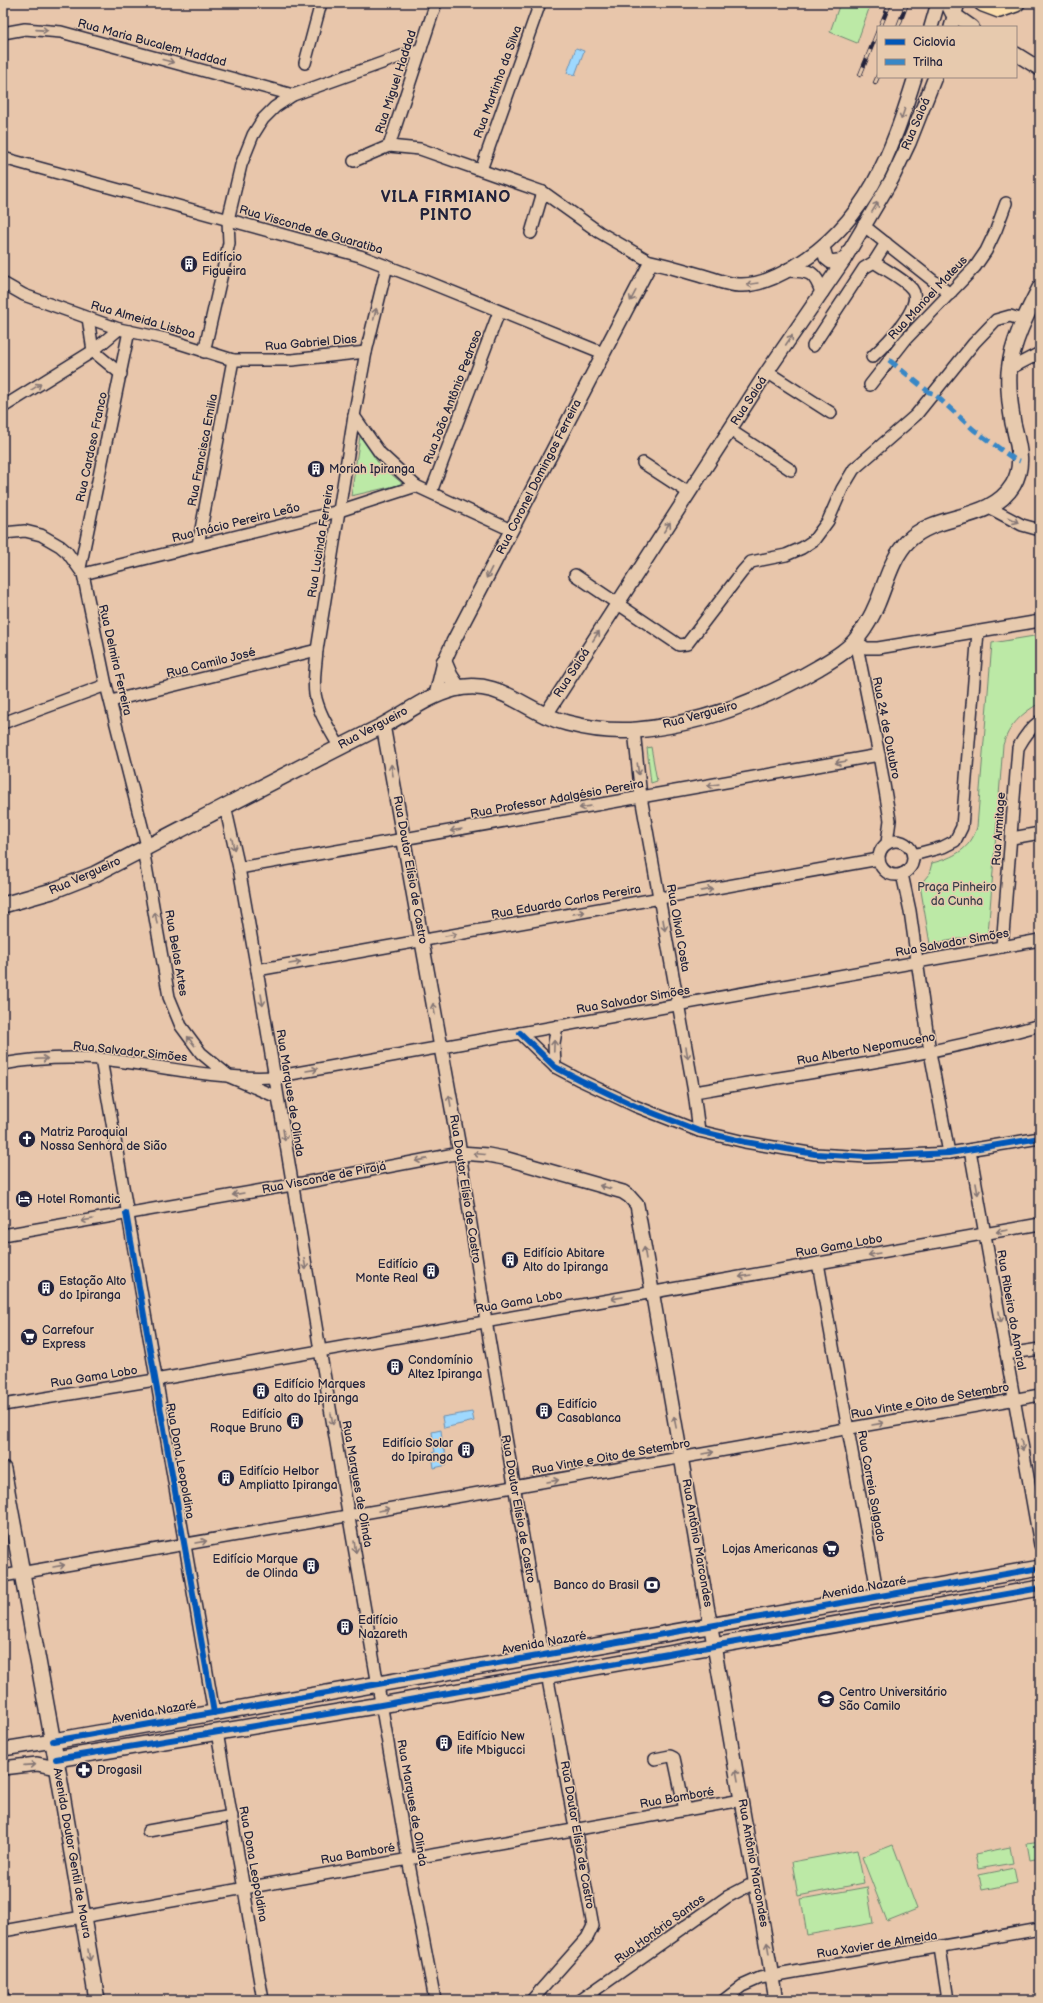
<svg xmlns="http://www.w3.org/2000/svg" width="1043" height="2003" font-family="'Balsamiq Sans',sans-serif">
<rect width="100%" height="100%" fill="#e8c6ab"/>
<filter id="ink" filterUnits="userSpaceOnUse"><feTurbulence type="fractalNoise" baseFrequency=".025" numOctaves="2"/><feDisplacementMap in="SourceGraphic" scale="8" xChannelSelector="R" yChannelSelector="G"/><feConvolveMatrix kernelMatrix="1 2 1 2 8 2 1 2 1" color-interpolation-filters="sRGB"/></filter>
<g filter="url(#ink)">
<g fill="#bce9a6" stroke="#6f8670">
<polygon points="840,3 871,3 857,43 830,32"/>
<polygon points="360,436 379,464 403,484 351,496"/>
<path d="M1040 635V703C1023 712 1008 726 1003 745L988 934 930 944 920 885 929 874 932 863C953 858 971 849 977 827L992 643Z"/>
<polygon points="651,747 657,781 651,783 647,748"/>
<polygon points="1040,1841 1040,1858 1030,1860 1027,1843"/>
<polygon points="893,1845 917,1909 887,1921 862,1857"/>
<polygon points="1010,1847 1013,1863 978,1869 975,1854"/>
<polygon points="857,1850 864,1883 798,1896 792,1862"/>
<polygon points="1014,1868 1017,1883 982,1890 979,1875"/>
<polygon points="867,1887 873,1923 807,1935 801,1899"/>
</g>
<g fill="#9ed8fe" stroke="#6c8fb0">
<polygon points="576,48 584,51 575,75 567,73"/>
<polygon points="472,1412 474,1421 444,1428 442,1417"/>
<polygon points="441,1430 443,1450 445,1451 447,1465 434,1468 432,1453 435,1452 432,1432"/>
</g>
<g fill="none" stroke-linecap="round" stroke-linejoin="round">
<defs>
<g id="minor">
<polyline points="3,33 25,29 61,32 293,95"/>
<polyline points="305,63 321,3"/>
<polyline points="389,146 436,3"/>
<polyline points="3,158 360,256 423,280 603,353"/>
<polyline points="354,161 389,146 420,149 543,192 599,232 651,262"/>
<polyline points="481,170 540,3"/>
<polyline points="863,225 950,294"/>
<polyline points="531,233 543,192"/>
<polyline points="874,262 886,243"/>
<polyline points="3,283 24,295 119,329 166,339 233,360 292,360 366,352"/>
<polyline points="88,318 93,351 121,374"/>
<path d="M813 346 864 268 874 262C885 270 903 278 912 289 925 306 884 346 872 357"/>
<polyline points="204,352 229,243 228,220 241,165 253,135 263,119 275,107 293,95 421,49"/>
<polyline points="1009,369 1040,353"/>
<polyline points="767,372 831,413"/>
<polyline points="870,385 906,339 975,267 986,251 996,230 1006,203"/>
<polyline points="3,407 93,351 119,329"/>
<polyline points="354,416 380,453 416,486 511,530"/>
<polyline points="730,430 791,470"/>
<polyline points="643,463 689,493"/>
<polyline points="431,492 499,312"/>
<polyline points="988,507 1022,525 1040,530"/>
<polyline points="3,533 25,531 41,535 60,546 67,552 83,574 106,685 147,846"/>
<polyline points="198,545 233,360"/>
<polyline points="80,568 129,331"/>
<polyline points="83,574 339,511 416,486"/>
<polyline points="575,575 679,645 687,644 742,572 751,562 786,555 802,548 814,540 828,521 842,489 854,469 916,415 974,343 996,320 1010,316 1023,320"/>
<polyline points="856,641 879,755 890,820 887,843"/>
<polyline points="856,641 866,648 878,648 1040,621"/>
<polyline points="111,701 317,650"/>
<polyline points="3,723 106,685"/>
<polyline points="634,730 641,797 694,1092 699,1131"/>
<path d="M339 746C330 730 318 712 315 694 313 680 316 665 317 650L354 416 366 352 387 266"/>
<polyline points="225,806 239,868 257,970 320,1350 408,1859 435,2000"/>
<polyline points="1012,838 1040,833"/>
<circle cx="896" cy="858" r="17"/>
<polyline points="143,849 169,997 181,1026 201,1053 230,1077 277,1097"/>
<polyline points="913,855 943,847 955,841 962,827 978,632"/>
<polyline points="239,868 879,755"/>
<polyline points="902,874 910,911 930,1052 949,1153"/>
<path d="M1002 947 1018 748C1024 737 1030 728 1040 721"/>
<polyline points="257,970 879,859"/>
<polyline points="520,1033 555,1067 580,1080 635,1106 699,1131 745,1142 815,1154 867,1157 949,1153 1040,1138"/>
<polyline points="101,1059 214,1713"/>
<path d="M3 1064C35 1058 68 1057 101 1059 159 1065 215 1080 274 1077L1040 940"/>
<polyline points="555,1067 554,1043 557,1026"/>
<path d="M694 1092C810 1072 927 1057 1040 1025"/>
<polyline points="970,1150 1040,1545"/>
<polyline points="3,1235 292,1185 460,1153 486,1321 543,1654"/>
<polyline points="818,1263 878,1596"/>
<polyline points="1006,1354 1040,1349"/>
<polyline points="3,1405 155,1380 1040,1224"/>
<polyline points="3,1576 1040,1395"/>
<polyline points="217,1732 263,2000"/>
<polyline points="655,1759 670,1756 674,1758 685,1810"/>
<polyline points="148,1831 232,1816"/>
<polyline points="3,1931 742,1800"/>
<polyline points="940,1948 948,2000"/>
<polyline points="3,1997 6,2000"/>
<polyline points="532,2000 587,1938 593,1926 547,1674"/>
<polyline points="581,2000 727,1897 756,1882"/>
<polyline points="724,2000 742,1986 760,1978 1040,1929"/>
</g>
<g id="tertiary">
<polyline points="947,3 952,13 972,27"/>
<polyline points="931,27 938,3"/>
<polyline points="951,27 958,3"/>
<polyline points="1016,54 1040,69"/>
<polyline points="823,247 826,258 831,262 844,260"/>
<path d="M788 270C810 270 815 272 822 292"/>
<path d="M436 695 444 662 453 642 651 262C670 266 688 272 706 277 717 280 728 285 739 285 758 286 779 276 795 266 867 222 891 154 915 77"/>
<polyline points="545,716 767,372 844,260 892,179 909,143 935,77"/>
<polyline points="383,725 460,1153 488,1155 504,1158 623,1192 629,1196 637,1205 776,2000"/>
<polyline points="3,1749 53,1741"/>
<polyline points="3,1768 37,1764 57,1768"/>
</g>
<g id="secondary">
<polyline points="444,662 450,676 458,688"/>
<path d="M3 905 52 891 95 874C190 825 284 775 380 727 405 714 427 696 454 689 501 677 525 713 567 723 590 729 613 732 637 730 700 724 763 700 818 668 831 660 849 650 858 637 866 627 872 616 877 604 886 583 892 557 908 541 936 512 990 523 1013 485 1025 465 1018 444 1013 423 1010 406 1008 389 1009 372 1011 344 1027 313 1040 288"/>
<polyline points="3,1469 56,1759 97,2000"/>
<polyline points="53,1741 1040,1568"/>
<polyline points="56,1759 381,1705 1040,1588"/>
</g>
<polyline id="primary" points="983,3 999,9 1016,3"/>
</defs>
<use href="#minor" stroke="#22223b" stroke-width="14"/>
<use href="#tertiary" stroke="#22223b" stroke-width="16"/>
<use href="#secondary" stroke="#22223b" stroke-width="18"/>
<use href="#primary" stroke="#22223b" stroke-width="20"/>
<use href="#minor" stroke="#e7caae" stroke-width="11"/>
<use href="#tertiary" stroke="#e7caae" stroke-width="13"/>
<use href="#secondary" stroke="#e7caae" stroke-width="15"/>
<use href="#primary" stroke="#fbddab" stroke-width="17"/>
<defs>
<g id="rail">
<polyline points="880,27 890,3"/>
<polyline points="898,27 907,3"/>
<polyline points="860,75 878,31"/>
<polyline points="875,83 878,76"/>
</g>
</defs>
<use href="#rail" stroke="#22223b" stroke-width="4.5"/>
<use href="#rail" stroke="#e7caae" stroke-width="3" stroke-dasharray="9" stroke-linecap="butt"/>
<polyline stroke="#3887c6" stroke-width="5" stroke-dasharray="10 5" stroke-linecap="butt" points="889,360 929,392 933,393 974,430 1014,459 1020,461"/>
<defs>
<g id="cycleway">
<polyline points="520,1033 555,1067 580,1080 635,1106 699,1131 745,1142 815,1154 867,1157 949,1153 1040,1138"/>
<polyline points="126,1213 214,1713"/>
<polyline points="53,1741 1040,1568"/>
<polyline points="56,1759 381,1705 1040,1588"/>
</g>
</defs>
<use href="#cycleway" stroke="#e7caae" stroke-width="8"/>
<use href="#cycleway" stroke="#0057b8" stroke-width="6"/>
</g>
<defs><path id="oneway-shaft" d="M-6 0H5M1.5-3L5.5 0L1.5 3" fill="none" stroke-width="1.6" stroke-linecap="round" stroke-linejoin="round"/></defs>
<g stroke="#847674">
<use href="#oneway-shaft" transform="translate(42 30) rotate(4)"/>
<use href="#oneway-shaft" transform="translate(168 61) rotate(15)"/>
<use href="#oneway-shaft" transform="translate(903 114) rotate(109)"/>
<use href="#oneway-shaft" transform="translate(875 207) rotate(-59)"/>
<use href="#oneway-shaft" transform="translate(752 284) rotate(171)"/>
<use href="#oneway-shaft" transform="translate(633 296) rotate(118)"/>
<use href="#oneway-shaft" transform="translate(375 314) rotate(-77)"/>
<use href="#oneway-shaft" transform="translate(789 340) rotate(-56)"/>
<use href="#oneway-shaft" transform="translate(36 387) rotate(-32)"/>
<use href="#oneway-shaft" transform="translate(1013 520) rotate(27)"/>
<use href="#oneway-shaft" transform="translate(667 527) rotate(-57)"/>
<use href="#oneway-shaft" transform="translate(489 573) rotate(117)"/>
<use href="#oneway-shaft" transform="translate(596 636) rotate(-57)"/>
<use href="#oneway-shaft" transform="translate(841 762) rotate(170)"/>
<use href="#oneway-shaft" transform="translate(638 769) rotate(83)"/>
<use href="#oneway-shaft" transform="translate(392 770) rotate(-100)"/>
<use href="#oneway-shaft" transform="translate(713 785) rotate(170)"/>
<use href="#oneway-shaft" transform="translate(585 807) rotate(170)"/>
<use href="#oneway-shaft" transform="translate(456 830) rotate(170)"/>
<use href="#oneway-shaft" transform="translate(233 844) rotate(77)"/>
<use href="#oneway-shaft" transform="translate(707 890) rotate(-10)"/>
<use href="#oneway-shaft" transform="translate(579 913) rotate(-10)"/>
<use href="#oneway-shaft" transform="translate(156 918) rotate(-100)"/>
<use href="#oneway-shaft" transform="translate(664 925) rotate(80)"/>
<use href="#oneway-shaft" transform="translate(451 935) rotate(-10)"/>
<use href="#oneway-shaft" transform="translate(295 963) rotate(-10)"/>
<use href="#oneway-shaft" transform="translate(262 1000) rotate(81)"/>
<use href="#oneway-shaft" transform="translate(434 1009) rotate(-100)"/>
<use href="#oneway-shaft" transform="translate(191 1041) rotate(-128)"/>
<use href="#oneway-shaft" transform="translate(554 1046) rotate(-88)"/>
<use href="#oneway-shaft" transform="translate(687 1053) rotate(80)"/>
<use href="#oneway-shaft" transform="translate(42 1059) rotate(-3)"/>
<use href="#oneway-shaft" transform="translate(312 1070) rotate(-10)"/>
<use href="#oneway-shaft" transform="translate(450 1101) rotate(-100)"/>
<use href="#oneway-shaft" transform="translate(284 1135) rotate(81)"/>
<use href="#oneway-shaft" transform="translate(479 1154) rotate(-175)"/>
<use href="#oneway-shaft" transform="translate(421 1160) rotate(169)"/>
<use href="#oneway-shaft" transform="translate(605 1187) rotate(-164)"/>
<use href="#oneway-shaft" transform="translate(977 1189) rotate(80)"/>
<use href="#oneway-shaft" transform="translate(238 1194) rotate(170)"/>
<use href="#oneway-shaft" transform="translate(87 1220) rotate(170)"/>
<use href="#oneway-shaft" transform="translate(1002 1231) rotate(170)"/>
<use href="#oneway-shaft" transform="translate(645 1253) rotate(-99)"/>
<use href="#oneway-shaft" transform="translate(874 1254) rotate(170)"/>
<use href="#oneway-shaft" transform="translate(305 1264) rotate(80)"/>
<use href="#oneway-shaft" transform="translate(745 1276) rotate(170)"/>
<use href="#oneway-shaft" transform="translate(617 1298) rotate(170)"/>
<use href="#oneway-shaft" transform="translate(1000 1317) rotate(80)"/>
<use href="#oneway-shaft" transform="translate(332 1419) rotate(80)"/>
<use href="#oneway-shaft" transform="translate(675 1422) rotate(-101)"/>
<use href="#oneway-shaft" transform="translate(878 1424) rotate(-10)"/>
<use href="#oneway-shaft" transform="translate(1022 1445) rotate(80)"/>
<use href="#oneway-shaft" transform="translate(708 1453) rotate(-10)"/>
<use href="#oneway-shaft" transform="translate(553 1481) rotate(-10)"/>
<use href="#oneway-shaft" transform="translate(384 1510) rotate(-10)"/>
<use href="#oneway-shaft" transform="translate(201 1542) rotate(-10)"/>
<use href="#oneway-shaft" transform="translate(355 1547) rotate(81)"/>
<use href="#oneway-shaft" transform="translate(59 1566) rotate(-10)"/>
<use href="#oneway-shaft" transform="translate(30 1765) rotate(-4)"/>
<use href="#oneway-shaft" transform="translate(737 1775) rotate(-100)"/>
<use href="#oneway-shaft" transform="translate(768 1948) rotate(-100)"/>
<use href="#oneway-shaft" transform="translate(89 1955) rotate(80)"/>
</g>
</g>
<defs>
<symbol id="building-disc" viewBox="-11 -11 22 22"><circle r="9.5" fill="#22223b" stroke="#e7caae"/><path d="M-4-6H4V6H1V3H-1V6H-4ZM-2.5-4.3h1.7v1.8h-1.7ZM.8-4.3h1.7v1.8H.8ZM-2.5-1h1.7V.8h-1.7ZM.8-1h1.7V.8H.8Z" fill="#fff"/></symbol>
<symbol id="church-disc" viewBox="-11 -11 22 22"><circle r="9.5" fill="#22223b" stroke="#e7caae"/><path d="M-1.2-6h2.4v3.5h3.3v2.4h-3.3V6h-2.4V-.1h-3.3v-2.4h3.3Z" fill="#fff"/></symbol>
<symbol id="hotel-disc" viewBox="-11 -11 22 22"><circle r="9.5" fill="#22223b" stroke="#e7caae"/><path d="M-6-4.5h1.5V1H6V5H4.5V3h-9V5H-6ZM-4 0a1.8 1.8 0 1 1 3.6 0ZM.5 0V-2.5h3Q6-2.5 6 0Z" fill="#fff"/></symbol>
<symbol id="supermarket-disc" viewBox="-11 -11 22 22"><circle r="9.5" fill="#22223b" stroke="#e7caae"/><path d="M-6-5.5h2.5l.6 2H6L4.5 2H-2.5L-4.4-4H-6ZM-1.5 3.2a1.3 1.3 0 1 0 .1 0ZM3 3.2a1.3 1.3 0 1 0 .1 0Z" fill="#fff"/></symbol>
<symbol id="bank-disc" viewBox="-11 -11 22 22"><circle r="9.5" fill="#22223b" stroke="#e7caae"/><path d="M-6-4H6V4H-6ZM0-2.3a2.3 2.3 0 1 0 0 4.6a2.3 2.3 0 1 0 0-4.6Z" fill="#fff"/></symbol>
<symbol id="university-disc" viewBox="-11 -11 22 22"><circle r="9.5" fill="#22223b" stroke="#e7caae"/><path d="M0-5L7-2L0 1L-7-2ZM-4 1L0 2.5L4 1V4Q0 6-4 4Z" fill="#fff"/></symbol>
<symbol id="pharmacy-disc" viewBox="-11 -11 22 22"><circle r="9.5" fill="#22223b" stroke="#e7caae"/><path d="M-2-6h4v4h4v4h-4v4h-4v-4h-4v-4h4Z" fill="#fff"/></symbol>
</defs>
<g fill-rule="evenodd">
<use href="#building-disc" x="179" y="254" width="20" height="20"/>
<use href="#building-disc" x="306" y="459" width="20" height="20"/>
<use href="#church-disc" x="17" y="1129" width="20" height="20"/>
<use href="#hotel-disc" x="14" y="1189" width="20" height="20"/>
<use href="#building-disc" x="500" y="1250" width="20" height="20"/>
<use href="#building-disc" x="421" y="1261" width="20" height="20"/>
<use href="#building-disc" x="36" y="1278" width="20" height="20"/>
<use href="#supermarket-disc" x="19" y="1327" width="20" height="20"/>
<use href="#building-disc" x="385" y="1357" width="20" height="20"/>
<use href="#building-disc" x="251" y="1381" width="20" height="20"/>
<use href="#building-disc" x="534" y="1401" width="20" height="20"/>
<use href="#building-disc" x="285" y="1411" width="20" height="20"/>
<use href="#building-disc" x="456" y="1440" width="20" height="20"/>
<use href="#building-disc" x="216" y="1468" width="20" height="20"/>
<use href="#supermarket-disc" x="821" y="1539" width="20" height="20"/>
<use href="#building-disc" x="301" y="1556" width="20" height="20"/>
<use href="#bank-disc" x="642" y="1575" width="20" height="20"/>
<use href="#building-disc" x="335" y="1617" width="20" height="20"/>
<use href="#university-disc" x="816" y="1689" width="20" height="20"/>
<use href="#building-disc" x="434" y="1733" width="20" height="20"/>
<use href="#pharmacy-disc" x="74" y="1760" width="20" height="20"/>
</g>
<g text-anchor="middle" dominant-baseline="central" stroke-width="3" stroke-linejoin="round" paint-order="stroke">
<g font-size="12" fill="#22223b" stroke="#e7caae">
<text transform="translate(152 43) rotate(15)">Rua Maria Bucalem Haddad</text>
<text transform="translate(396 82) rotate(-72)">Rua Miguel Haddad</text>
<text transform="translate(498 82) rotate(-70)">Rua Martinho da Silva</text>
<text transform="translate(916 124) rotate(-67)">Rua Saioá</text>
<text transform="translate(311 230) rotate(16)">Rua Visconde de Guaratiba</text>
<text transform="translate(928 298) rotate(-47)">Rua Manoel Mateus</text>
<text transform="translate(143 320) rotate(16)">Rua Almeida Lisboa</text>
<text transform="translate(311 343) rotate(-5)">Rua Gabriel Dias</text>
<text transform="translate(453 397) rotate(-69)">Rua João Antônio Pedroso</text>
<text transform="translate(749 401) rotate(-57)">Rua Saioá</text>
<text transform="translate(92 447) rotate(-78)">Rua Cardoso Franco</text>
<text transform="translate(203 450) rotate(-79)">Rua Francisca Emilia</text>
<text transform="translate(539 477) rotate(-63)">Rua Coronel Domingos Ferreira</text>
<text transform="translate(236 523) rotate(-14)">Rua Inácio Pereira Leão</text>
<text transform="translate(321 541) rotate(-81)">Rua Lucinda Ferreira</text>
<text transform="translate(115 660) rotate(77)">Rua Delmira Ferreira</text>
<text transform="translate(211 663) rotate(-14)">Rua Camilo José</text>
<text transform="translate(572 673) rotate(-57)">Rua Saioá</text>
<text transform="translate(700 715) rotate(-15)">Rua Vergueiro</text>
<text transform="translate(373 728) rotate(-28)">Rua Vergueiro</text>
<text transform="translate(886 728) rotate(79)">Rua 24 de Outubro</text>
<text transform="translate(557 799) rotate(-10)">Rua Professor Adalgésio Pereira</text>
<text transform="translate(999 829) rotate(-86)">Rua Armitage</text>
<text transform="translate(410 870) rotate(80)">Rua Doutor Elísio de Castro</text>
<text transform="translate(85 876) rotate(-24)">Rua Vergueiro</text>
<text transform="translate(566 902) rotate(-10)">Rua Eduardo Carlos Pereira</text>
<text transform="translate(678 928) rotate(80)">Rua Olival Costa</text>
<text transform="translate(952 943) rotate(-10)">Rua Salvador Simões</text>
<text transform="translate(176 953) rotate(80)">Rua Belas Artes</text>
<text transform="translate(633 1000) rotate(-10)">Rua Salvador Simões</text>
<text transform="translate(866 1049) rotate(-10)">Rua Alberto Nepomuceno</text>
<text transform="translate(130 1052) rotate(6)">Rua Salvador Simões</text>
<text transform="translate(290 1093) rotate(81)">Rua Marques de Olinda</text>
<text transform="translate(324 1178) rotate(-11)">Rua Visconde de Pirajá</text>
<text transform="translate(465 1189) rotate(81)">Rua Doutor Elísio de Castro</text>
<text transform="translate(839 1246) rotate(-10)">Rua Gama Lobo</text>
<text transform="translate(519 1302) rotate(-10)">Rua Gama Lobo</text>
<text transform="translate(1011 1310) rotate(80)">Rua Ribeiro do Amaral</text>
<text transform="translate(94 1377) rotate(-9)">Rua Gama Lobo</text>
<text transform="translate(930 1401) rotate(-10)">Rua Vinte e Oito de Setembro</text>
<text transform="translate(611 1457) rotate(-10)">Rua Vinte e Oito de Setembro</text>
<text transform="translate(180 1461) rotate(80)">Rua Dona Leopoldina</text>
<text transform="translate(357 1484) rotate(80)">Rua Marques de Olinda</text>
<text transform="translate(871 1486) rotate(80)">Rua Correia Salgado</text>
<text transform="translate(518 1509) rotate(80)">Rua Doutor Elísio de Castro</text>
<text transform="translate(697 1543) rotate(80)">Rua Antônio Marcondes</text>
<text transform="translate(864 1588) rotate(-10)">Avenida Nazaré</text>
<text transform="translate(544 1643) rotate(-10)">Avenida Nazaré</text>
<text transform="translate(154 1712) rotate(-10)">Avenida Nazaré</text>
<text transform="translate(677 1798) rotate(-10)">Rua Bamboré</text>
<text transform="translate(412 1803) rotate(80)">Rua Marques de Olinda</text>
<text transform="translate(577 1835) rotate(80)">Rua Doutor Elísio de Castro</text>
<text transform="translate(72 1853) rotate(80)">Avenida Doutor Gentil de Moura</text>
<text transform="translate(358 1854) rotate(-10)">Rua Bamboré</text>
<text transform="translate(753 1863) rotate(80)">Rua Antônio Marcondes</text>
<text transform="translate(253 1864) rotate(80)">Rua Dona Leopoldina</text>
<text transform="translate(660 1929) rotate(-36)">Rua Honório Santos</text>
<text transform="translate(877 1945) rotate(-9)">Rua Xavier de Almeida</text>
</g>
<g font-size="12" fill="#22223b" stroke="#e7caae" text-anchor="start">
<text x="202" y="257">Edifício<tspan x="202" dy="14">Figueira</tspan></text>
<text x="329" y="469">Moriah Ipiranga</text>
<text x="40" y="1132">Matriz Paroquial<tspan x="40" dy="14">Nossa Senhora de Sião</tspan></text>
<text x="37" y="1199">Hotel Romantic</text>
<text x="523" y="1253">Edifício Abitare<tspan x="523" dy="14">Alto do Ipiranga</tspan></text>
<text x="418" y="1264" text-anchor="end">Edifício<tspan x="418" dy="14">Monte Real</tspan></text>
<text x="59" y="1281">Estação Alto<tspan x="59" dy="14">do Ipiranga</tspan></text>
<text x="42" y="1330">Carrefour<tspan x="42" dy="14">Express</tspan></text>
<text x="408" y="1360">Condomínio<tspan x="408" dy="14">Altez Ipiranga</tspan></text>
<text x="274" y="1384">Edifício Marques<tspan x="274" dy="14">alto do Ipiranga</tspan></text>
<text x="557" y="1404">Edifício<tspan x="557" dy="14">Casablanca</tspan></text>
<text x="282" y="1414" text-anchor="end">Edifício<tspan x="282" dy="14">Roque Bruno</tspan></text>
<text x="453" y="1443" text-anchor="end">Edifício Solar<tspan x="453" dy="14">do Ipiranga</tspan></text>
<text x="239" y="1471">Edifício Helbor<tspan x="239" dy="14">Ampliatto Ipiranga</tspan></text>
<text x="818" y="1549" text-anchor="end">Lojas Americanas</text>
<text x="298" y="1559" text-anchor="end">Edifício Marque<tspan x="298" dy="14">de Olinda</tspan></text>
<text x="639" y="1585" text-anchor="end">Banco do Brasil</text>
<text x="358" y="1620">Edifício<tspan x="358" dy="14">Nazareth</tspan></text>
<text x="839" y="1692">Centro Universitário<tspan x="839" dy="14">São Camilo</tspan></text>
<text x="457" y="1736">Edifício New<tspan x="457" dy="14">life Mbigucci</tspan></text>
<text x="97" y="1770">Drogasil</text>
</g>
<g font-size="12" fill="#39404b" stroke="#e7caae">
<text x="957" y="887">Praça Pinheiro<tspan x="957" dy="14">da Cunha</tspan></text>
</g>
<g font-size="16" font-weight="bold" letter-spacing="1" fill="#22223b" stroke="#e7caae">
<text x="446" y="197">VILA FIRMIANO<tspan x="446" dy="18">PINTO</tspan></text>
</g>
</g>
<rect width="1043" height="2003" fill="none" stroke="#e7caae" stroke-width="16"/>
<rect x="8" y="8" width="1027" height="1987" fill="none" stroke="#22223b" stroke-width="1.5" filter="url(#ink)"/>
<rect x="877" y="26" width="140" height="52" fill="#e7caae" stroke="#988780"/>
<rect x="885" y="39" width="20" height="6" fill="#0057b8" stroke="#988780"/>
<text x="913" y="46" font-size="12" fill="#22223b">Ciclovia</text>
<rect x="885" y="59" width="20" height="6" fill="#3887c6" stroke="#988780"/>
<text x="913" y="66" font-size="12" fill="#22223b">Trilha</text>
</svg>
